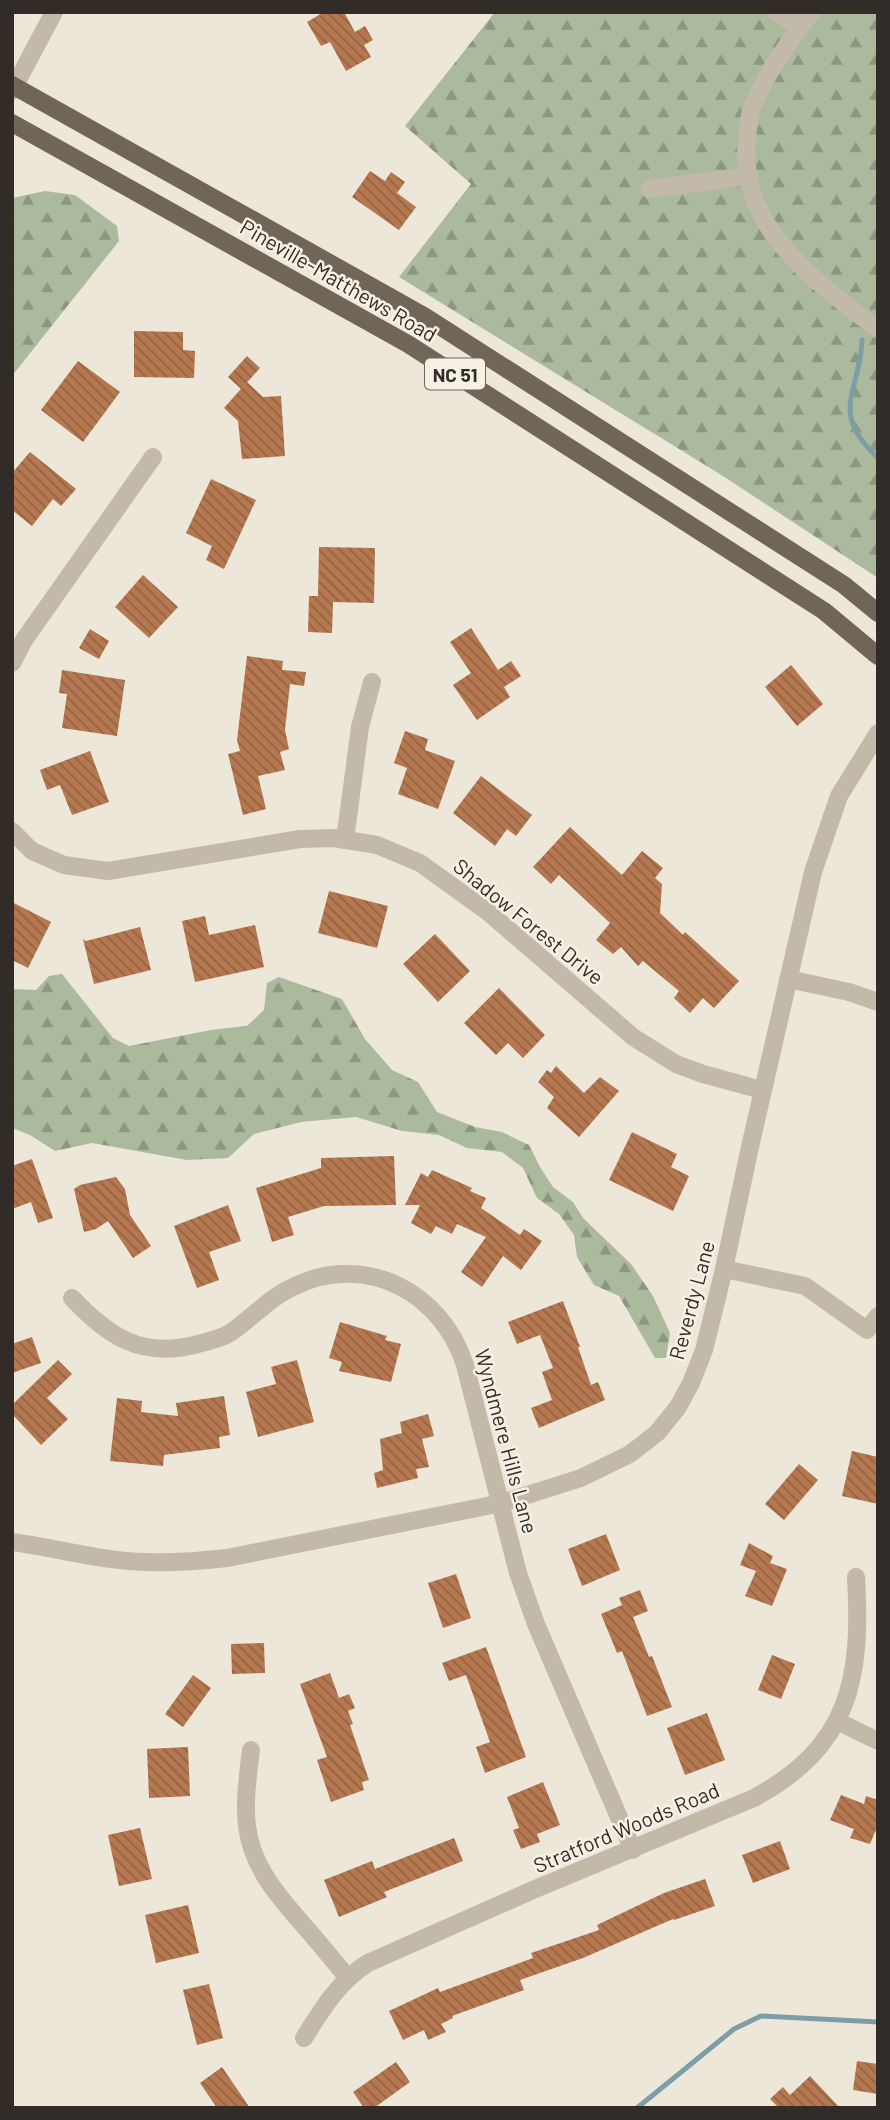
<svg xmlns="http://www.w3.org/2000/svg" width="890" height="2120" font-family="Barlow,sans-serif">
<defs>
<pattern id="forest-firs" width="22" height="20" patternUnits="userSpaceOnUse" patternTransform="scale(1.75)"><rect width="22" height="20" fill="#abba9c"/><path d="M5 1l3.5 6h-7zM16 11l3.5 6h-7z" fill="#8c977f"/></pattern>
<pattern id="building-back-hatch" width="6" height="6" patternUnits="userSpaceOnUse" patternTransform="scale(1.75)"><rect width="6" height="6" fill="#b57850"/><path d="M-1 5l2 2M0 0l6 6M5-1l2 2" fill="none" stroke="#946342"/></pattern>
</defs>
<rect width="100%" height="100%" fill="#ede7da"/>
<g fill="url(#forest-firs)">
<polygon points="495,12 878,12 878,578 723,476 399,277 471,184 405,126"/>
<polygon points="45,191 75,195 117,226 119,241 12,376 12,198"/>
<polygon points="62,974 113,1038 129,1046 211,1030 247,1026 264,1010 267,983 279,977 342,999 365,1039 392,1070 418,1082 437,1112 475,1127 502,1132 529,1145 540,1167 553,1187 573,1202 583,1218 631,1264 653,1296 670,1333 666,1358 655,1358 619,1296 594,1285 577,1257 574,1235 559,1214 537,1198 523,1168 502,1152 467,1148 439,1135 402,1131 356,1117 301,1122 254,1134 228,1158 187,1160 92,1143 55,1151 30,1135 12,1128 12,989 36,990 49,976"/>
</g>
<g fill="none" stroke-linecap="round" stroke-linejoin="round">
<g stroke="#7d9ea6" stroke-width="5">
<path d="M862 340C860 394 828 411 878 458"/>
<polyline points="637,2108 734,2029 761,2016 878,2022"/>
</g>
</g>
<g fill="url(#building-back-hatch)">
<polygon points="324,12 344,12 355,32 365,26 373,40 364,45 371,57 346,71 330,42 321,46 307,22"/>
<polygon points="370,171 385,181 391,172 405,182 397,193 416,207 399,230 352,197"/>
<polygon points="134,331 183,332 183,350 195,351 194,378 134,377"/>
<polygon points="247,356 260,368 241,389 228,377"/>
<polygon points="78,361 120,392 83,442 41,410"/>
<polygon points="247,382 263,397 281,396 285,456 242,459 238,421 224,408"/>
<polygon points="30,452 76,489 61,506 53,499 32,526 12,510 12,473"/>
<polygon points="211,479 256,500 224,569 206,560 212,546 186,533"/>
<polygon points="319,547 375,548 374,603 333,602 332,633 308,632 309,596 318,596"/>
<polygon points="143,575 178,607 149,638 115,607"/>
<polygon points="471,628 498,670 511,661 521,676 504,687 510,697 477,720 453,685 471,673 450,642"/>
<polygon points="90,629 109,641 99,659 79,648"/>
<polygon points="247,656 283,661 282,670 306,672 304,686 290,684 285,730 289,749 280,752 285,770 258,776 266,809 243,815 228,754 240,751 237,740"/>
<polygon points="791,665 823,704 797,726 765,687"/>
<polygon points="62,670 125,680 117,736 62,728 67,694 59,693"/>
<polygon points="405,731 428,739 425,750 455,761 438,809 398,794 407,768 394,763"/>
<polygon points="90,751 109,802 72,815 60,785 47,790 40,770"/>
<polygon points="481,776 532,815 516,836 507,829 495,846 453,813"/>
<polygon points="570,827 622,875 642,851 663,868 655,878 662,884 660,913 683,935 685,932 739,981 714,1008 703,998 690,1013 674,998 679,991 643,961 638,966 621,947 613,954 596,940 610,923 559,875 551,884 533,867"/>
<polygon points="329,891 388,906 377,948 318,933"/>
<polygon points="12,902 51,922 28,968 12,960"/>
<polygon points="205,916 209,935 255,925 264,967 195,982 182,921"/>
<polygon points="140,927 151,970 94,984 83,939 86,941"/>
<polygon points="435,934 470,971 438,1002 403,964"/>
<polygon points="499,988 545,1035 523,1058 508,1043 496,1055 464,1023"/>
<polygon points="556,1066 584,1093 600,1077 619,1091 579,1137 547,1108 554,1097 538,1082 547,1070 551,1073"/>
<polygon points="632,1132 677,1154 671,1167 689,1176 673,1211 609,1180"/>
<polygon points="394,1156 396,1205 324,1206 288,1217 294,1235 272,1242 256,1188 321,1168 321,1158"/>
<polygon points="32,1159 53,1218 38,1223 31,1202 12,1209 12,1166"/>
<polygon points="432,1170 472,1188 470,1191 486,1198 481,1208 520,1235 524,1229 542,1241 521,1270 503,1256 482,1287 461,1272 486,1237 457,1224 452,1234 436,1226 431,1234 411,1223 420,1205 405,1205 421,1173 428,1177"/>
<polygon points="116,1177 125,1189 130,1215 151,1246 133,1258 108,1221 96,1229 84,1232 74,1189 80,1185"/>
<polygon points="228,1205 241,1241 209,1252 219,1280 197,1288 174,1226"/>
<polygon points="563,1301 580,1347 578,1347 591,1385 598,1382 605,1400 539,1428 531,1408 552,1400 542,1372 553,1368 540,1335 517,1344 508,1322"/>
<polygon points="340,1322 387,1336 385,1340 401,1344 391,1382 339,1371 342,1362 329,1358"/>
<polygon points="32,1337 41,1363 12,1373 12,1344"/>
<polygon points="58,1360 72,1374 47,1398 68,1419 41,1445 12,1414 12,1405"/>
<polygon points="297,1360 314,1422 258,1437 246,1392 276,1384 271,1367"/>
<polygon points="224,1396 230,1435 219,1437 220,1448 164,1455 163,1466 110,1461 117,1398 142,1401 141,1412 178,1416 176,1403"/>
<polygon points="428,1414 434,1436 422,1439 429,1467 416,1469 418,1478 377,1488 374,1473 383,1470 380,1439 402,1433 400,1422"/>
<polygon points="852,1451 878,1457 878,1504 842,1496"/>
<polygon points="799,1464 818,1480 784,1520 765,1504"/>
<polygon points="606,1534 620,1570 582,1586 568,1549"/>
<polygon points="749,1543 773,1556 770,1563 787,1569 772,1606 745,1596 756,1571 740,1565"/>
<polygon points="456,1574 471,1618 443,1628 428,1583"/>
<polygon points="640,1590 648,1611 633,1617 649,1657 652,1656 672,1707 647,1716 622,1651 617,1653 601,1614 622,1605 619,1598"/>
<polygon points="264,1643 265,1673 232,1674 231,1644"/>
<polygon points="486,1647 526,1757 485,1773 476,1747 490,1742 466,1675 449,1681 442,1663"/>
<polygon points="772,1655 795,1664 781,1699 758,1690"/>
<polygon points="330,1673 339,1698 349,1694 355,1708 348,1711 353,1724 350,1725 369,1780 362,1782 364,1790 331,1802 317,1760 327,1757 300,1684"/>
<polygon points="193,1675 211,1688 183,1727 165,1714"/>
<polygon points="707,1713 725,1760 685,1775 667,1728"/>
<polygon points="188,1747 190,1796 149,1798 147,1749"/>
<polygon points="543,1782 560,1825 537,1834 540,1842 521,1849 513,1830 519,1828 507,1797"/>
<polygon points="841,1795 864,1804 866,1796 878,1800 878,1825 870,1844 850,1838 854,1829 830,1820"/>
<polygon points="140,1828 152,1879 119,1886 108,1835"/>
<polygon points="454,1838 463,1861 384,1892 387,1897 339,1917 324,1880 372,1861 375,1869"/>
<polygon points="780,1841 790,1869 753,1883 742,1855"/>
<polygon points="705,1879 715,1906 674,1920 673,1919 583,1958 520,1980 524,1990 452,2016 453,2018 441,2024 446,2032 428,2040 424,2030 403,2040 389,2011 438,1988 440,1992 533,1958 531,1953 599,1930 597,1925 664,1893"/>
<polygon points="188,1905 199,1953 156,1963 145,1915"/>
<polygon points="209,1984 223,2038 197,2045 183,1990"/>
<polygon points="857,2061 878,2064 878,2094 853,2090"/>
<polygon points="396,2062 410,2082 374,2108 364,2108 353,2092"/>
<polygon points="222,2067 250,2108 217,2108 200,2083"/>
<polygon points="810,2076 840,2108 776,2108 778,2107 770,2099 783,2087 790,2095"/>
</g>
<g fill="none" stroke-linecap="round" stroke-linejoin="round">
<g stroke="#c3b9a8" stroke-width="18">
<polyline points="777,12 800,28"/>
<path d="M811 12C789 43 766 72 752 108 748 118 748 130 747 140 737 226 816 283 878 329"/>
<polyline points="12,91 54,12"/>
<polyline points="650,189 749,176"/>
<polyline points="12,663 24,640 153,457"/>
<polyline points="12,831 32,851 64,865 108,871 300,839 334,838 377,845 420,863 488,912 633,1037 676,1064 703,1074 762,1090"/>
<polyline points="345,840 360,727 372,682"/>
<polyline points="788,979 849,992 878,1002"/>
<polyline points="724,1269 805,1286 867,1330 878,1316"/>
<path d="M72 1298C108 1336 140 1358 194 1345 206 1342 220 1339 230 1333 252 1318 270 1297 295 1286 367 1252 442 1293 465 1365L518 1573 536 1624 633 1850"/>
<path d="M12 1542C57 1548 101 1561 146 1562 173 1563 200 1561 227 1558L502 1503 581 1478 630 1454 657 1433 678 1407 691 1383 704 1350 724 1269 750 1147 813 872 839 796 878 733"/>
<polyline points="837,1721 878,1741"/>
<path d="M251 1750C248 1775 244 1800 247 1826 252 1868 279 1897 306 1928 320 1944 334 1961 348 1978"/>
<path d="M304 2038C322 2009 339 1981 368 1963L533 1890 754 1798C850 1746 862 1679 856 1577"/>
</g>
<g stroke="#71655a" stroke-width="18">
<polyline points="12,85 424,316 844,585 878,613"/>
<polyline points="12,123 408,344 824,611 878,656"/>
</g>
</g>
<g text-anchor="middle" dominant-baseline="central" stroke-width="5" stroke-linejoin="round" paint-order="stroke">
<rect fill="#f6f1e5" stroke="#6c6760" stroke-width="2" x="425" y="358.5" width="60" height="31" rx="5"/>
<g font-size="19" font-weight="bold" fill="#312c27">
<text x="455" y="374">NC 51</text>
</g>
<g font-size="21" fill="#312c27" stroke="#f6f1e5">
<text transform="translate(339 280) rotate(30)">Pineville-Matthews Road</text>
<text transform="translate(529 921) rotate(39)">Shadow Forest Drive</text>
<text transform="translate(691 1300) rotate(-75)">Reverdy Lane</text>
<text transform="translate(507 1441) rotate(75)">Wyndmere Hills Lane</text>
<text transform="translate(626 1827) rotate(-23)">Stratford Woods Road</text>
</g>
</g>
<rect width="890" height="2120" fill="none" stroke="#312c27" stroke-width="28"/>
</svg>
